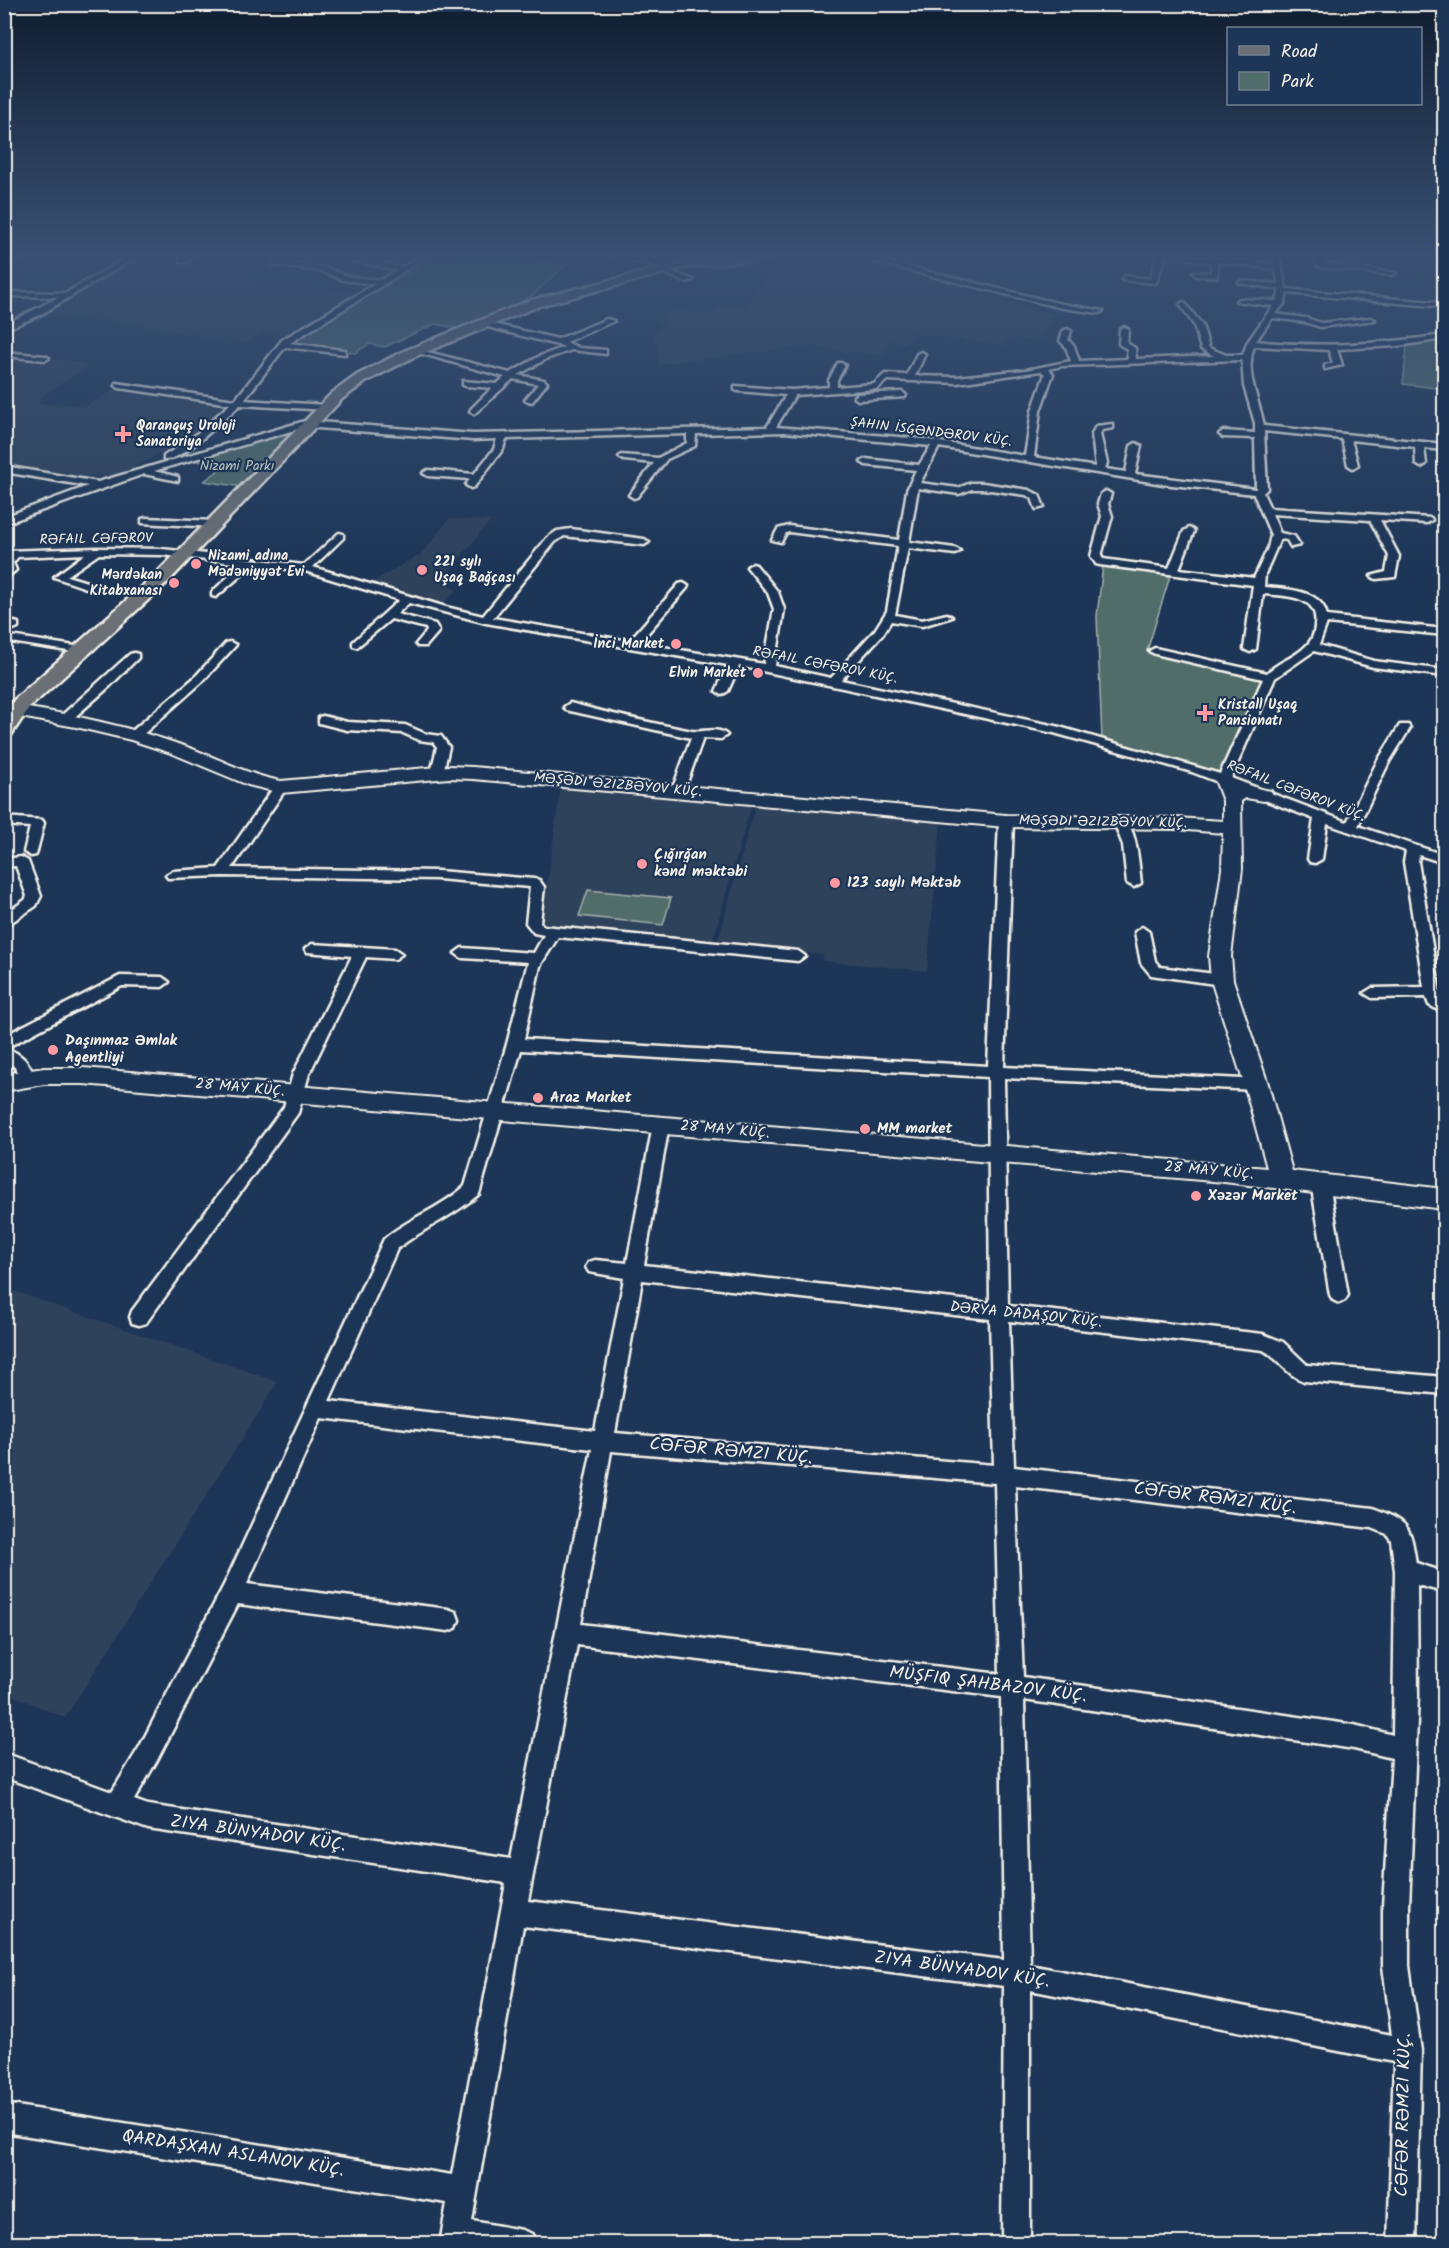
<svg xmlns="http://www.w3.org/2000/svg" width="1449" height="2248" font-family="Kalam,sans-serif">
<rect width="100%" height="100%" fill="#1d3557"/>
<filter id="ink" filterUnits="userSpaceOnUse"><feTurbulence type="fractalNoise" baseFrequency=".0167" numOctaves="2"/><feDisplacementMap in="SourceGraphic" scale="12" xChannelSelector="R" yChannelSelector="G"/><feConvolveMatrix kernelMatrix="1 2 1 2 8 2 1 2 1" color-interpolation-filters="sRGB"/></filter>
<g filter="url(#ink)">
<g fill="#2f425b">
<polygon points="1178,254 1267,254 1269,264"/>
<polygon points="855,257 967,284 961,289 1008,300 1054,314 1037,342 1010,338 1002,346 915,332 905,343 890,341 881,356 805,346 659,364 654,332 664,324 657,322 669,310 714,313 719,305 746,306 774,264 829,259 845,262"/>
<polygon points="134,258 255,275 249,280 357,292 287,336 264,333 246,343 114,321 34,316"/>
<polygon points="5,355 78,362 88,366 48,392 37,403 86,406 114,390 126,388 229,404 182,443 117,475 89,477 5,465"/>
<polygon points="449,519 490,521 441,582 457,590 441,606 371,583 415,557 419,557"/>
<polygon points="561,786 752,803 712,943 541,926"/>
<polygon points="756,803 941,821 927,971 822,961 823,955 717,944"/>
<polygon points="5,1288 278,1382 65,1718 5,1692"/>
</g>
<g fill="#516d6b" stroke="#a2afaa" stroke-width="1.5">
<polygon points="444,254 541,254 534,261 567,264 532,296 513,306 458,328 435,324 385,347 369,344 355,353 290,343 334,314"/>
<polygon points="624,254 770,254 719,258 711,257 678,263"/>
<polygon points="1444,339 1444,389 1403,384 1407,345"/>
<polygon points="290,429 299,431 242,487 204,481 218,471 215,465 193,460"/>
<polygon points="1103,565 1171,573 1147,651 1262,678 1221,774 1102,739 1097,616"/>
<polygon points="588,890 671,898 663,925 579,916"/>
</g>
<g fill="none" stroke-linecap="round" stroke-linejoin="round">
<defs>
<g id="street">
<polygon points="23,254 32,254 19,260 4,259 4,255"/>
<polygon points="133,254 141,254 38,316 4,330 4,325 59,297 4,296 4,292 66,293"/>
<polygon points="191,254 199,254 186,263 180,263 180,259"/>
<path d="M287 254 290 256 283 262 323 267 350 277 381 280 397 270 342 258 346 256 403 267 424 254H432L290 343 342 350H345V354L285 347 244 400 326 405 329 406V410L240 405C226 417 181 462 164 460V456L192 438 230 404 119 388 115 385 116 383 235 400 282 340 375 284 343 280 321 271 273 265V261Z"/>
<polygon points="843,254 855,254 1062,304 1103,311 1099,313 1062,308"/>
<path d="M1158 254H1180L1274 264 1272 254H1279L1286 289 1444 303V307L1287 293 1284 304 1275 314 1306 318 1321 323 1371 318 1375 320 1320 327 1305 322 1272 318 1256 341C1320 348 1380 344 1444 335V339L1398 346 1337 349 1342 365 1325 369V365L1333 363 1329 350 1254 346C1244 374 1259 398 1264 426L1444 444V450L1424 448 1426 464 1421 467 1416 464 1415 447 1351 440 1358 465 1353 468 1348 465 1342 439 1264 431 1267 489 1263 493 1270 508 1431 518 1432 520 1427 523 1380 520 1399 556 1395 577 1376 579 1371 576 1386 572 1389 556 1370 520 1272 514 1280 533 1294 536 1300 545 1291 547 1287 540 1280 539 1265 574 1264 587C1286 589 1322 589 1327 616L1444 629V635L1327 623 1319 645 1374 661 1444 670V676L1373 667 1314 651 1275 678 1231 778 1347 822 1377 762 1398 728 1400 725H1408L1410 728 1389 762 1358 826 1444 855V863L1419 855 1418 862 1441 999 1444 1001V1013L1429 1005 1426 997 1372 998 1364 993 1372 988 1424 987 1404 862 1406 851 1327 824 1322 859 1315 863 1310 862 1308 859 1314 819 1192 772 1054 733 739 666 728 691 722 695 716 691 728 665 486 623 409 603 397 614 435 624 439 631 426 646H418L416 644 427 631 426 628 391 619 357 647 353 646V642L399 600 305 571 253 565 216 597 212 596V592L242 564 162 555 99 554 67 576 90 583 91 585 86 588 54 577 85 554 18 557 13 563 16 570 4 580V561L7 557H4V551L97 548 162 549 304 565 339 533 343 534V538L313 567 446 607 483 616 547 538 557 531 571 529 644 539 649 542 644 545 564 536 555 542 493 618 629 641 679 584 683 583 688 586 687 588 639 643 764 664 774 609 768 593 747 567 752 564 756 565 778 592 784 609 775 666 831 678 875 630 887 611 898 546 789 532 786 533 781 542 772 540 778 529 789 526 899 540 907 490 916 470 866 465 861 462 866 459 919 465 931 446 784 432 696 434 695 446 667 459 637 497 634 498 629 495 654 463 624 460 619 457 621 455 658 458 687 443V434L506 439 503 449 474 487 471 488 466 485 470 479 428 476 423 473 428 470 474 474 494 449 497 439 473 440 305 427 154 471 178 477V481L144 474 4 524V517L88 486 4 472V466L98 482 305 421 473 434 767 427 786 395 738 391 735 390V386L792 390 829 387V380L838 363H841L845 365 837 380V387L874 384 885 374 907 375 917 354 921 352 925 354 915 376 957 377 1026 370 1071 361 1066 347 1060 341 1063 331 1067 329 1071 331 1068 340 1074 346 1079 361 1128 359 1127 349 1119 344 1120 329 1124 327 1128 329 1127 343 1135 348 1136 359 1214 356 1201 349 1194 325 1180 304 1184 302 1202 325 1209 348 1226 355H1243L1247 343 1273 306 1236 301 1240 299 1276 301 1279 296V289L1238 283 1242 281 1279 284 1275 269 1218 262 1217 277 1196 276 1193 272 1211 273V262L1165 257 1156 283 1122 280 1125 276 1150 279ZM1242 360 1244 386 1255 423V433L1223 431 1219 434 1223 437 1255 438 1256 489 1135 474 1141 446 1136 443 1131 446 1126 472 1105 469 1107 463 1100 434 1102 430 1113 428V424L1096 426 1092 434 1096 467 1034 457 1040 411 1053 374 1049 369 1061 366ZM1041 371 1045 374 1032 411 1025 456 923 439 776 427 795 395 877 389 887 380 957 383ZM939 447 1163 484 1254 494 1271 535 1268 548 1254 578 1179 569 1194 531 1189 528 1184 531 1169 568 1103 559 1101 556 1112 516 1108 504 1111 494 1106 491 1101 494 1098 504 1102 516 1091 556 1096 564 1100 565 1253 585 1244 649 1250 652 1256 649 1263 594C1284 596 1320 595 1315 625 1315 632 1312 641 1306 646 1295 658 1279 661 1267 673L1155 648 1149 651 1155 654 1263 679 1220 774 1056 726 841 680 883 634 891 621 922 626 952 617 947 614 922 620 895 615 908 548 955 554 960 551 955 548 909 542 918 488 959 494 972 489H983L1026 495 1032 498 1036 509 1044 507 1039 495 1029 490 983 483H971L958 488 920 483Z"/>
<polygon points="1315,254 1322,254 1324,263 1396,273 1392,275 1321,267 1317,265"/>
<polygon points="661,268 693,280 686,282 661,272"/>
<polygon points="607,319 614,321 566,342 579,348 606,350 606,354 572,350 546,359 518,375 544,380 547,383 532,402 525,400 538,384 513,379 474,414 470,411 471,409 492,388 466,386 463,385 463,381 497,384 505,377 412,351 416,349 510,373 540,356 565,347 480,325 480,321 558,339"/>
<polygon points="4,352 45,356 49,358 45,360 4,356"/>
<polygon points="902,392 906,395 905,397 858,400 854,397 858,394"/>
<polygon points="146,518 215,521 220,524 215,527 142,523 142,519"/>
<polygon points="14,622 18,623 18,627 4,633 4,625"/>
<polygon points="4,635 81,647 87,650 81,653 4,641"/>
<polygon points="230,642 236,645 202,682 139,738 131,738 131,732 194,678 226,643"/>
<polygon points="134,653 138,654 138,658 110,686 69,722 61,722 61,716 130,654"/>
<path d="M570 703C611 714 651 723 692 731 704 733 717 726 727 735L721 739 703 738 684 791 678 795 672 791 691 738 566 710 564 707Z"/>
<polygon points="323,716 347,722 405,725 426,734 441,736 449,747 443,773 437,777 431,773 437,747 433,742 419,740 403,733 347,730 319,723 319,717"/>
<path d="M281 783 287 787 232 868 438 871 534 879 539 880 544 887 540 922 543 926 798 951 805 956 798 961 558 937 540 966 524 1039 988 1066 999 821 1006 817 1011 818 1013 821 1004 1067 1262 1080 1264 1084 1262 1088 1256 1090 1004 1078 1008 1306 1263 1334 1283 1342 1307 1365 1444 1377V1394L1304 1381C1286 1375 1279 1358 1263 1350L1009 1321 1014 1467 1373 1508C1410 1523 1410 1525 1416 1563L1444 1572V1592L1417 1585 1418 1697 1409 1906V1966L1421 2051 1416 2244H1388L1394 2062 1030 1990V2244H1002L1004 1986 523 1926 472 2221 522 2230 532 2234 536 2244H440L447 2203 4 2132V2104L452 2175 506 1883 148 1829 4 1777V1753L112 1792 140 1746 224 1585 384 1239C409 1218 441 1208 465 1186L507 1044 528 962 462 958 455 953 462 948 534 953 544 935 534 933 526 923 530 887 438 879 222 876 168 878 166 875 173 871 218 868 276 784ZM521 1050 988 1077 990 1303 644 1265 669 1125 667 1121 661 1119 655 1121 653 1125 627 1263 595 1260 589 1262 586 1267 589 1272 624 1278 595 1431 329 1401 397 1249C423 1228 454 1216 479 1194ZM642 1280 990 1319 994 1465 615 1433ZM321 1418 592 1449 511 1859 148 1805 134 1800 156 1762 238 1604 448 1631 456 1628 459 1620 456 1612 448 1609 247 1584ZM611 1451 995 1483 1000 1674 581 1624ZM1015 1486 1372 1528 1387 1534 1391 1540 1395 1571 1393 1735 1354 1725 1023 1677ZM577 1645 1001 1697 1004 1960 528 1901ZM1024 1700 1354 1749 1392 1758 1383 1906V1966L1392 2035 1030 1965Z"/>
<polygon points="4,817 42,820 44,823 36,855 31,856 24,852 30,827 4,825"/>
<path d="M1121 818C1137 823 1139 868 1141 883L1134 887 1127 883 1123 845 1114 822Z"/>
<polygon points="21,857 28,861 41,896 36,906 4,927 4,915 25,900 27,896 16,866 4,867 4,859"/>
<polygon points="1142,927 1149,932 1155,961 1160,967 1222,975 1227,976 1229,980 1227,984 1222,985 1151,975 1141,963 1135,932"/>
<polygon points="312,944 395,949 402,954 395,959 366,957 309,1074 298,1113 146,1323 139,1325 132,1323 130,1317 132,1311 284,1107 293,1074 352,956 307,952 305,949"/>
<path d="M120 976 162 977 169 982 162 987 122 986 6 1048C22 1054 29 1062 35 1078L33 1082H21L15 1067 4 1061V1036Z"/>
<polygon points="1320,1176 1326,1178 1329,1183 1348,1295 1345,1300 1339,1303 1333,1300 1330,1295 1311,1183 1314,1178"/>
</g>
<g id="secondary">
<polygon points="606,254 626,254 675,264 680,267 675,270 611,257"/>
<path d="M15 706C71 714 127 726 181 745 215 756 246 775 281 781L449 766 473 767 1006 815 1176 818 1223 821V801L1215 780 1217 776H1231L1236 788 1250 787 1271 791 1273 795 1271 799 1264 801 1246 798 1241 801 1242 869 1231 956 1233 980 1268 1084 1292 1171 1444 1189V1209L1224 1182 83 1084H44L4 1091V1074L44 1068H83L1267 1168 1244 1084 1211 980 1209 956 1222 869 1223 833 1176 829 1006 827 473 779 449 778 281 793 248 785 171 753 131 740 76 727 9 715 6 711 9 707Z"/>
</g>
<polygon id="primary" points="753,254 794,254 788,257 688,267 539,306 414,357 367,381 342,399 168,582 29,708 11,735 4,737 4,715 14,700 156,574 332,393 357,375 404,351 531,300 688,261"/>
</defs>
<use href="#street" stroke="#f4f1e8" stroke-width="5"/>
<use href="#secondary" stroke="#f4f1e8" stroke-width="4"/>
<use href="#primary" stroke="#f4f1e8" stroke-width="5"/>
<use href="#street" fill="#1d3557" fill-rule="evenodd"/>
<use href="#secondary" fill="#1d3557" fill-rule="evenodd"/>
<use href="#primary" fill="#6b6f75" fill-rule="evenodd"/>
</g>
</g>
<linearGradient id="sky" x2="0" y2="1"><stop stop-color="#101d30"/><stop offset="0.45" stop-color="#3a5174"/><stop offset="1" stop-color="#3a5174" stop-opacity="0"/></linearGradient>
<rect width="1449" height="569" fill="url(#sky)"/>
<g fill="#ff9aa2" stroke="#1d3557" stroke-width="2">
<path d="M120 425h6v6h6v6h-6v6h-6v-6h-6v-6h6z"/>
<circle cx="196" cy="564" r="6"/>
<circle cx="422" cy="570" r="6"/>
<circle cx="174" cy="583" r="6"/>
<circle cx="676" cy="644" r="6"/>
<circle cx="758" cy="673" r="6"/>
<path d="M1202 704h6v6h6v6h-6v6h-6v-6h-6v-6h6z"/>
<circle cx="642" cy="864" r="6"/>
<circle cx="835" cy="883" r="6"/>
<circle cx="53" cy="1050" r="6"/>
<circle cx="538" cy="1098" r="6"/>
<circle cx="865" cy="1129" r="6"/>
<circle cx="1196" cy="1196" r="6"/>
</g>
<g text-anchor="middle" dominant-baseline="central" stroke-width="4.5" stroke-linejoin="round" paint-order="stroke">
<g font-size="14" font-weight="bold" fill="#f4f1e8" stroke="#1d3557" text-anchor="start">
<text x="136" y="426">Qaranquş Uroloji<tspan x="136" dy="16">Sanatoriya</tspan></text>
<text x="208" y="556">Nizami adına<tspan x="208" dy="16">Mədəniyyət Evi</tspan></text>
<text x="434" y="562">221 sylı<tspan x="434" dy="16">Uşaq Bağçası</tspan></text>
<text x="162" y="575" text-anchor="end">Mərdəkan<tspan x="162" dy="16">Kitabxanası</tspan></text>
<text x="664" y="644" text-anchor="end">İnci Market</text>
<text x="746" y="673" text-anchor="end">Elvin Market</text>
<text x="1218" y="705">Kristall Uşaq<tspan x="1218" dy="16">Pansionatı</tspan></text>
</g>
<g font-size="14" fill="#f4f1e8" stroke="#1d3557">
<text transform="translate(931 432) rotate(7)">ŞAHIN İSGƏNDƏROV KÜÇ.</text>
<text transform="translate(96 539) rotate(-1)">RƏFAIL CƏFƏROV</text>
<text transform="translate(825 665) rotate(11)">RƏFAIL CƏFƏROV KÜÇ.</text>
<text transform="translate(618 785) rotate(5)">MƏŞƏDI ƏZIZBƏYOV KÜÇ.</text>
<text transform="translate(1296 791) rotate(21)">RƏFAIL CƏFƏROV KÜÇ.</text>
<text transform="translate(1103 822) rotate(1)">MƏŞƏDI ƏZIZBƏYOV KÜÇ.</text>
</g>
<g font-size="14" fill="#bbc3bc" stroke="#1d3557">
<text x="237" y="466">Nizami Parkı</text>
</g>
<g font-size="15" font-weight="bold" fill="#f4f1e8" stroke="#1d3557" text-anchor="start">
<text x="654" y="855">Çığırğan<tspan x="654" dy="17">kənd məktəbi</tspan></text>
<text x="847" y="883">123 saylı Məktəb</text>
<text x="65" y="1041">Daşınmaz Əmlak<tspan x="65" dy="17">Agentliyi</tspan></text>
<text x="550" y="1098">Araz Market</text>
<text x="877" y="1129">MM market</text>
<text x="1208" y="1196">Xəzər Market</text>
</g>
<g font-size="15" fill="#f4f1e8" stroke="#1d3557">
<text transform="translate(240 1088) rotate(5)">28 MAY KÜÇ.</text>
<text transform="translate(725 1130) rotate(5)">28 MAY KÜÇ.</text>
<text transform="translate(1209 1171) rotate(5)">28 MAY KÜÇ.</text>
<text transform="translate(1026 1315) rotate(6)">DƏRYA DADAŞOV KÜÇ.</text>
</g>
<g font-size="18" fill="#f4f1e8" stroke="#1d3557">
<text transform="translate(731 1452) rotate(5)">CƏFƏR RƏMZI KÜÇ.</text>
<text transform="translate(1215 1499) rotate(7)">CƏFƏR RƏMZI KÜÇ.</text>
<text transform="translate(988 1685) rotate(7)">MÜŞFIQ ŞAHBAZOV KÜÇ.</text>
<text transform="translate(258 1834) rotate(8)">ZIYA BÜNYADOV KÜÇ.</text>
<text transform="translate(962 1970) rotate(8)">ZIYA BÜNYADOV KÜÇ.</text>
<text transform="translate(1404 2115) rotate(-89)">CƏFƏR RƏMZI KÜÇ.</text>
<text transform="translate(233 2154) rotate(9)">QARDAŞXAN ASLANOV KÜÇ.</text>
</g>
</g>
<rect width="1449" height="2248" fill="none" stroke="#1d3557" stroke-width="24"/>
<rect x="12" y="12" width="1425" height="2224" fill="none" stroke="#f4f1e8" stroke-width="2" filter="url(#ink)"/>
<rect x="1227" y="27" width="195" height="78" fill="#1d3557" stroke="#738091" stroke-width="1.5"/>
<rect x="1239" y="46" width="30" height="9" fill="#6b6f75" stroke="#738091" stroke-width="1.5"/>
<text x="1281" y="57" font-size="18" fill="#f4f1e8">Road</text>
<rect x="1239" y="72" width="30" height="18" fill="#516d6b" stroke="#738091" stroke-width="1.5"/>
<text x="1281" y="87" font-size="18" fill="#f4f1e8">Park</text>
</svg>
